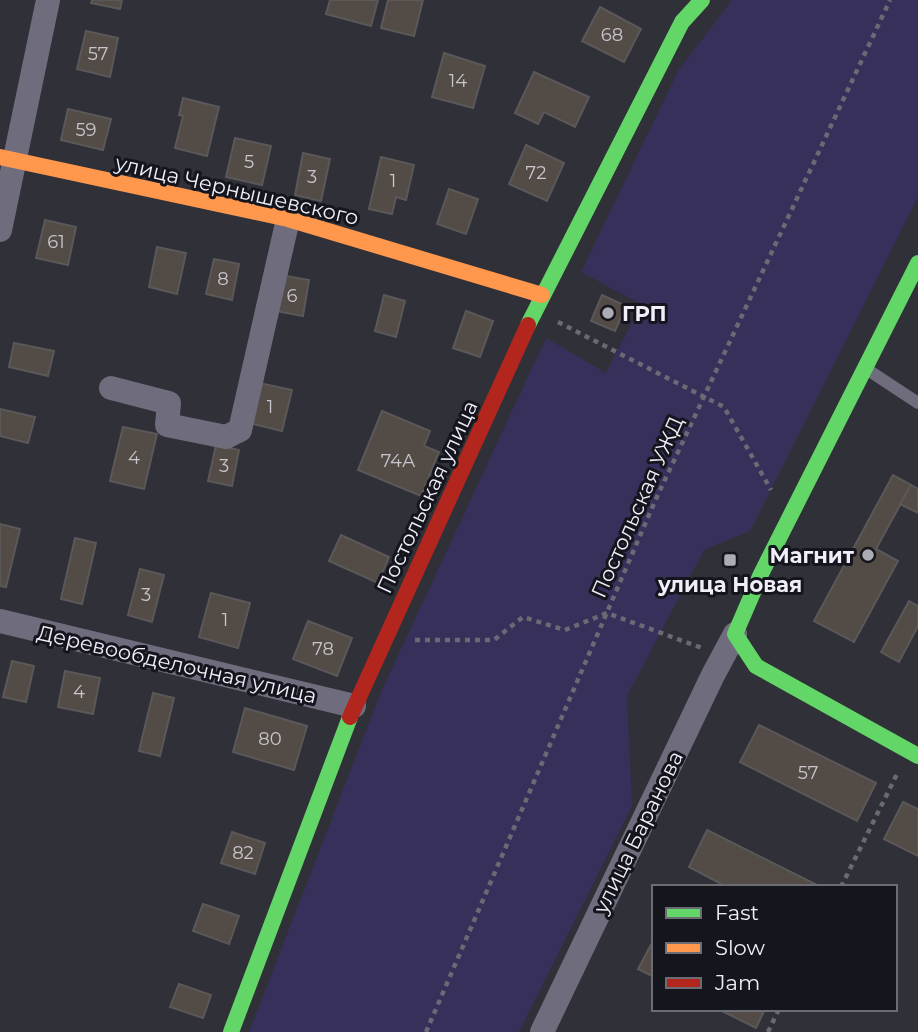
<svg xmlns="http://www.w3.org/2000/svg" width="918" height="1032" font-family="Montserrat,sans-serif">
<rect width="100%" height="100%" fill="#303038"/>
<polygon fill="#36305b" points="732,0 918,0 918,197 750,531 704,550 627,696 632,806 519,1032 249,1032 381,692 546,338 606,373 641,304 581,272 678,71"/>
<g fill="#524b46" stroke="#5b5859" stroke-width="2">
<polygon points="92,0 122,0 120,9 91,3"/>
<polygon points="330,0 378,0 371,26 326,14"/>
<polygon points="388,0 423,0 414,36 381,28"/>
<polygon points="600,7 641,29 624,62 582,41"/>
<polygon points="86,31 118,38 110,77 77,69"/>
<polygon points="444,53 485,66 473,108 432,97"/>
<polygon points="534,72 589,97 575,127 544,112 538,124 515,113"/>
<polygon points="183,98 219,107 207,156 175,148 183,116 179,115"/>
<polygon points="68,109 111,119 103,150 61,140"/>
<polygon points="235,138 271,146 262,185 226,177"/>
<polygon points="526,145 564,163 547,201 509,184"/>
<polygon points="303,153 330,159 321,201 295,195"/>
<polygon points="381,157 414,165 406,200 396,197 392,214 369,209"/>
<polygon points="449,189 478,199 466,234 437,224"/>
<polygon points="45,220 76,227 68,265 36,258"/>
<polygon points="157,247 186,253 177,294 149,287"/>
<polygon points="214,259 239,264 232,300 206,294"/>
<polygon points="281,275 309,280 303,316 276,311"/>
<polygon points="384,295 405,301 396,337 375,331"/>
<polygon points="602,295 626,306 615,331 591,321"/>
<polygon points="466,311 493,321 480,357 453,348"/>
<polygon points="14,343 54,351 48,376 9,367"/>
<polygon points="259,383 292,390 282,431 249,423"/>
<polygon points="0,409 35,417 28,443 0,436"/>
<polygon points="382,411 430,431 424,446 439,452 421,496 358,470"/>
<polygon points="123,427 157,434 144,489 110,481"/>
<polygon points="216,445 239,450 232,486 208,481"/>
<polygon points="893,475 911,485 876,549 898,561 854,642 814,621"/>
<polygon points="911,485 918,489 918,513 900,504"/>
<polygon points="0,524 20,529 6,587 0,586"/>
<polygon points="341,535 389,557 378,583 329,561"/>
<polygon points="75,538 96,543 82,604 61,599"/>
<polygon points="140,569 164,575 152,622 128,615"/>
<polygon points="211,593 250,603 238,648 199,637"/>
<polygon points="909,601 918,606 918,626 899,662 881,652"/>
<polygon points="308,621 352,638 337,676 293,659"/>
<polygon points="12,661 34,666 26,702 3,697"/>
<polygon points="65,671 100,678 93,714 58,707"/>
<polygon points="153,693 174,698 160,756 139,751"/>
<polygon points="245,708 307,726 294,770 233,752"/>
<polygon points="759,725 876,783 857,821 740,762"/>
<polygon points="903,802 918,809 918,856 884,839"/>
<polygon points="707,830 821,887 727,887 689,867"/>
<polygon points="232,832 265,843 255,874 221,863"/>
<polygon points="203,904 239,916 229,944 193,931"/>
<polygon points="654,939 654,977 638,969"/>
<polygon points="179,984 211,995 203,1018 170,1007"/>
<polygon points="718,1009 765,1009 756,1028"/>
</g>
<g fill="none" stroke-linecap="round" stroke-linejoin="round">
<g stroke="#6a6974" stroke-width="4.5" stroke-dasharray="5 5" stroke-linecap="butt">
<polyline points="558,322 724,407 771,490"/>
<polyline points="415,640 494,640 523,617 565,630 607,613 702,648"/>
<polyline points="841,887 897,774"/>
<polyline points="426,1032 655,501 890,0"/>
<polyline points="768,1032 779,1009"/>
</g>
<polyline stroke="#6f6d7d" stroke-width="12" points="868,370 918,403"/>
<g stroke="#6f6d7d" stroke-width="24">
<polyline points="0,230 48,0"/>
<polyline points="111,388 169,403 167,425 226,437 240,430 288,219"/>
<polyline points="0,621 354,706"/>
<polyline points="542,1032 713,675 735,634"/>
</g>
<g stroke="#63d668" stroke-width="16">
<polyline points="918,263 761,574 735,634 756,666 918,756"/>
<polyline points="528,325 682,22 702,0"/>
<polyline points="231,1032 350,717"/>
</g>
<polyline stroke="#ff974d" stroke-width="16" points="0,157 288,219 542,295"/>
<polyline stroke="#b3261e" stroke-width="16" points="350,717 528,325"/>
</g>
<g fill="#acacb5" stroke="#15151d" stroke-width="2.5">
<circle cx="608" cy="313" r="7"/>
<circle cx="868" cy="555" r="7"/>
<rect x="723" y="553" width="14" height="14" rx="3.5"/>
</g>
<g text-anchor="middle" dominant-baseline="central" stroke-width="6" stroke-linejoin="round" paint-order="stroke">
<g font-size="18" fill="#c8c5cc">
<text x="612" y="35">68</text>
<text x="98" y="54">57</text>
<text x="458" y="81">14</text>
<text x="86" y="130">59</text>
<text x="249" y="162">5</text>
<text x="536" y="173">72</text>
<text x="312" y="177">3</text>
<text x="393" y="181">1</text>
<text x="56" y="242">61</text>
<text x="223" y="279">8</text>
<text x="292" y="296">6</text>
<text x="270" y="407">1</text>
<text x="134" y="458">4</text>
<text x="398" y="461">74А</text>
<text x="224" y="466">3</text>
<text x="146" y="595">3</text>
<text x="225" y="620">1</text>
<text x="323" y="649">78</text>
<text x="79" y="692">4</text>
<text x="270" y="739">80</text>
<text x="808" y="773">57</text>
<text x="243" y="853">82</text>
</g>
<g font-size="21" fill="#efeef9" stroke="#15151d">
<text transform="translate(237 190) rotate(13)">улица Чернышевского</text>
<text transform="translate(427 497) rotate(-65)">Постольская улица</text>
<text transform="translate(637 507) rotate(-66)">Постольская УЖД</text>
<text transform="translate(177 664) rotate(13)">Деревообделочная улица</text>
<text transform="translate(638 832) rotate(-64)">улица Баранова</text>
</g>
<g font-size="21" font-weight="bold" fill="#efeef9" stroke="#15151d" text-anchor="start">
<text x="622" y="313">ГРП</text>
<text x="854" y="555" text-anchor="end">Магнит</text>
<text x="730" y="584" text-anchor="middle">улица Новая</text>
</g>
</g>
<rect x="652" y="885" width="245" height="126" fill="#15151d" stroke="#6c6c75" stroke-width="2"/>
<rect x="666" y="908" width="35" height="10" fill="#63d668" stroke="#6c6c75" stroke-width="2"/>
<text x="715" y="920" font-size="21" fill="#efeef9">Fast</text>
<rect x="666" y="943" width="35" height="10" fill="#ff974d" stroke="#6c6c75" stroke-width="2"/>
<text x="715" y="955" font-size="21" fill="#efeef9">Slow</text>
<rect x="666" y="978" width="35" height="10" fill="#b3261e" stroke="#6c6c75" stroke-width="2"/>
<text x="715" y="990" font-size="21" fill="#efeef9">Jam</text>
</svg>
